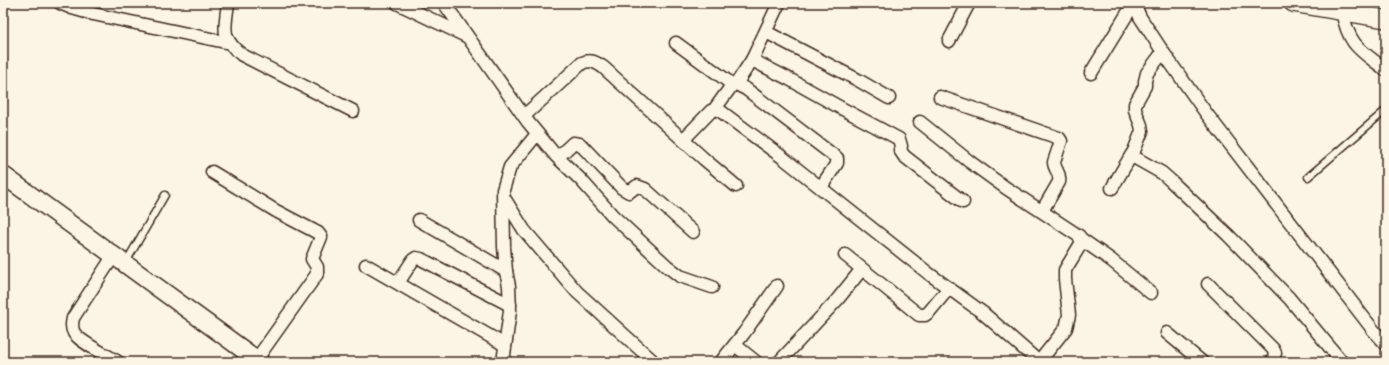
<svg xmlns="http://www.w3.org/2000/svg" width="1389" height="365" font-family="Sriracha,sans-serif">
<rect width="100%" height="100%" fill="#fcf5e5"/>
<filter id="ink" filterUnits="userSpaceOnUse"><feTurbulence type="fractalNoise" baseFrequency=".025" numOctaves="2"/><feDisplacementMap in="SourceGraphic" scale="8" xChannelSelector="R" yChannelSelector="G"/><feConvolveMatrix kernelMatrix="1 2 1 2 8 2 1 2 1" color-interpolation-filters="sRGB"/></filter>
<g filter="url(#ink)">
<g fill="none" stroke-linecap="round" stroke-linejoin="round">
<defs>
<g id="service">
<polyline points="1308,177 1386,110"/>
<polyline points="126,262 165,195"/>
</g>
<g id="minor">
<polyline points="60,3 72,8 93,14 230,43"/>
<path d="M228 3C225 28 220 38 242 55L353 111"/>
<polyline points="397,3 466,36"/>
<polyline points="444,3 528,122 556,156 581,180 613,216 667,266 680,276 712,287"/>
<polyline points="1134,3 1140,17 1165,55 1206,113 1374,331 1386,344"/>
<path d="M1342 11C1349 46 1359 49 1386 70"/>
<polyline points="766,32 858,80 889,98"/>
<polyline points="949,41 969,3"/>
<polyline points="676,43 729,82 730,88 714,110"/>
<polyline points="1163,52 1147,73 1145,81 1145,86 1135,104 1135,110 1141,125 1142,131 1132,156 1162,173 1171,181 1229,236 1289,298 1342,362"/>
<polyline points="752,60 789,79 841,108 899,139 901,146 900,150 904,156 963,202"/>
<polyline points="1091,73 1134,3"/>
<polyline points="736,84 752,60 779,3"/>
<polyline points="730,85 736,84 746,89 837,158 837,163 821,187"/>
<path d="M940 97 1059 138 1061 141 1054 162C1054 170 1061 172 1059 182L1042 211"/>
<path d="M524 116 582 63C591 59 595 62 603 67L704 159 736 186"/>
<polyline points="920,122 970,162 1006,188 1079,236 1082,242 1065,270 1065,279 1069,315 1066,328 1039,362"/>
<polyline points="683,140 711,111 716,109 719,110 782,157 928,273 983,313 1039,362"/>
<polyline points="558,157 573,143 580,144 622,188 629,192 637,186 645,189 693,232"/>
<polyline points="212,172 276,211 318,233 321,237 312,259 317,267 317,274 256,360"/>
<polyline points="1112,188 1132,154"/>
<polyline points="504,198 524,230 577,292 654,362"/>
<polyline points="419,220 506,271"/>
<polyline points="1081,239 1111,260 1151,293"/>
<path d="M114 255 73 318C72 323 71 328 74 333 80 342 108 356 118 362"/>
<polyline points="845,255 919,315 925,315 929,312 949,288"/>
<polyline points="366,265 505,345"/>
<polyline points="398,283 413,260 416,258 421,259 510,305"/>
<polyline points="1208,284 1273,349 1275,353 1273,362"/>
<polyline points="1167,333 1202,362"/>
<polyline points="735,345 756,362"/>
<polyline points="503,362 510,311 509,286 506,271 504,247 503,190 510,167 537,134"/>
<polyline points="721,362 744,333 777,286"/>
<polyline points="779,362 837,300 862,269"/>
</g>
<g id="secondary">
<polyline points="1293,3 1386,19"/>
<polyline points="3,175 260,362"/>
</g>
</defs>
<use href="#service" stroke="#3b2a1e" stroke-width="9"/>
<use href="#minor" stroke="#3b2a1e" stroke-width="15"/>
<use href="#secondary" stroke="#3b2a1e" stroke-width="20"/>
<use href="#service" stroke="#fcf5e5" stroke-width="6"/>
<use href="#minor" stroke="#fcf5e5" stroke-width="12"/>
<use href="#secondary" stroke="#fcf5e5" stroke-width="17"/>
</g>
</g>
<rect width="1389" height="365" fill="none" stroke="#fcf5e5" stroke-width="16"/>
<rect x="8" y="8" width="1373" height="349" fill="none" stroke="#3b2a1e" stroke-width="1.5" filter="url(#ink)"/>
</svg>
